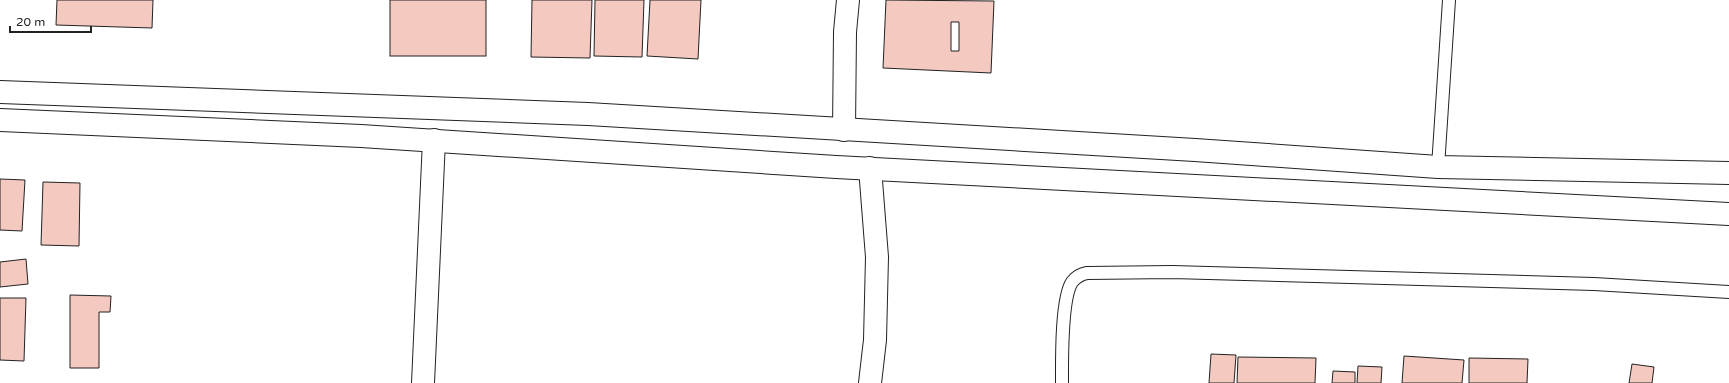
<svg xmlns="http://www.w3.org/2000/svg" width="1729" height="383" font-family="'Varela Round',sans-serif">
<rect width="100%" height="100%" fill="#fff"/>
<g fill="#f3c9c0" stroke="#222" fill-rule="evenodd">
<polygon points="57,0 153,0 152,28 56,25"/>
<rect x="390" y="0" width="96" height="56"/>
<polygon points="532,0 592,0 590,58 531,57"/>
<polygon points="595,0 644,0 642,57 594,56"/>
<polygon points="650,0 701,0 698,59 647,56"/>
<path d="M886 0 994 1 991 73 883 68ZM951 22H959V51H951Z"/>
<polygon points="0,179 25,180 22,231 0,230"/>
<polygon points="43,182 80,183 79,246 41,245"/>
<polygon points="26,259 28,284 0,287 0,262"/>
<polygon points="70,295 111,296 110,312 99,312 99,368 70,368"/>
<polygon points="0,298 26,298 24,361 0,360"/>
<polygon points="1211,354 1236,355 1234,383 1209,383"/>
<polygon points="1404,356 1464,360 1462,383 1402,383"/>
<polygon points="1238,357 1316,358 1315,383 1237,383"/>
<polygon points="1469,358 1528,359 1527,383 1469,383"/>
<polygon points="1632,364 1654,367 1652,383 1629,383"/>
<polygon points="1358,366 1382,367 1381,383 1357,383"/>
<polygon points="1333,371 1355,372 1355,383 1332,383"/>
</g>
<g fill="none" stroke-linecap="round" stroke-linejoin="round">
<defs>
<g id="lane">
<polyline points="1438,167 1449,0"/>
<path d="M1062 383C1062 361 1061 299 1072 282 1076 277 1081 274 1087 273L1172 272 1594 284 1729 292"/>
</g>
<g id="street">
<polyline points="844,130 845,32 848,0"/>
<polyline points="870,168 877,257 875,340 870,383"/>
<polyline points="423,383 434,140"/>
</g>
<g id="primary">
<polyline points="0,92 588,114 1195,150 1438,167 1729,173"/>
<polyline points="0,120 361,136 836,167 1729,214"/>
</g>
</defs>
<use href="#lane" stroke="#222" stroke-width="14"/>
<use href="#street" stroke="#222" stroke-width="24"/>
<use href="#primary" stroke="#222" stroke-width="24"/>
<use href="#lane" stroke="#fff" stroke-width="12"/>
<use href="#street" stroke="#fff" stroke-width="22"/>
<use href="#primary" stroke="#fff" stroke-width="22"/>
</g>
<path d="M10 26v6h81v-6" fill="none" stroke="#222222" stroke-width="2"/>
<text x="16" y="26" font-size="12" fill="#222222" stroke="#ffffff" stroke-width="3" paint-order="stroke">20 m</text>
</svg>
